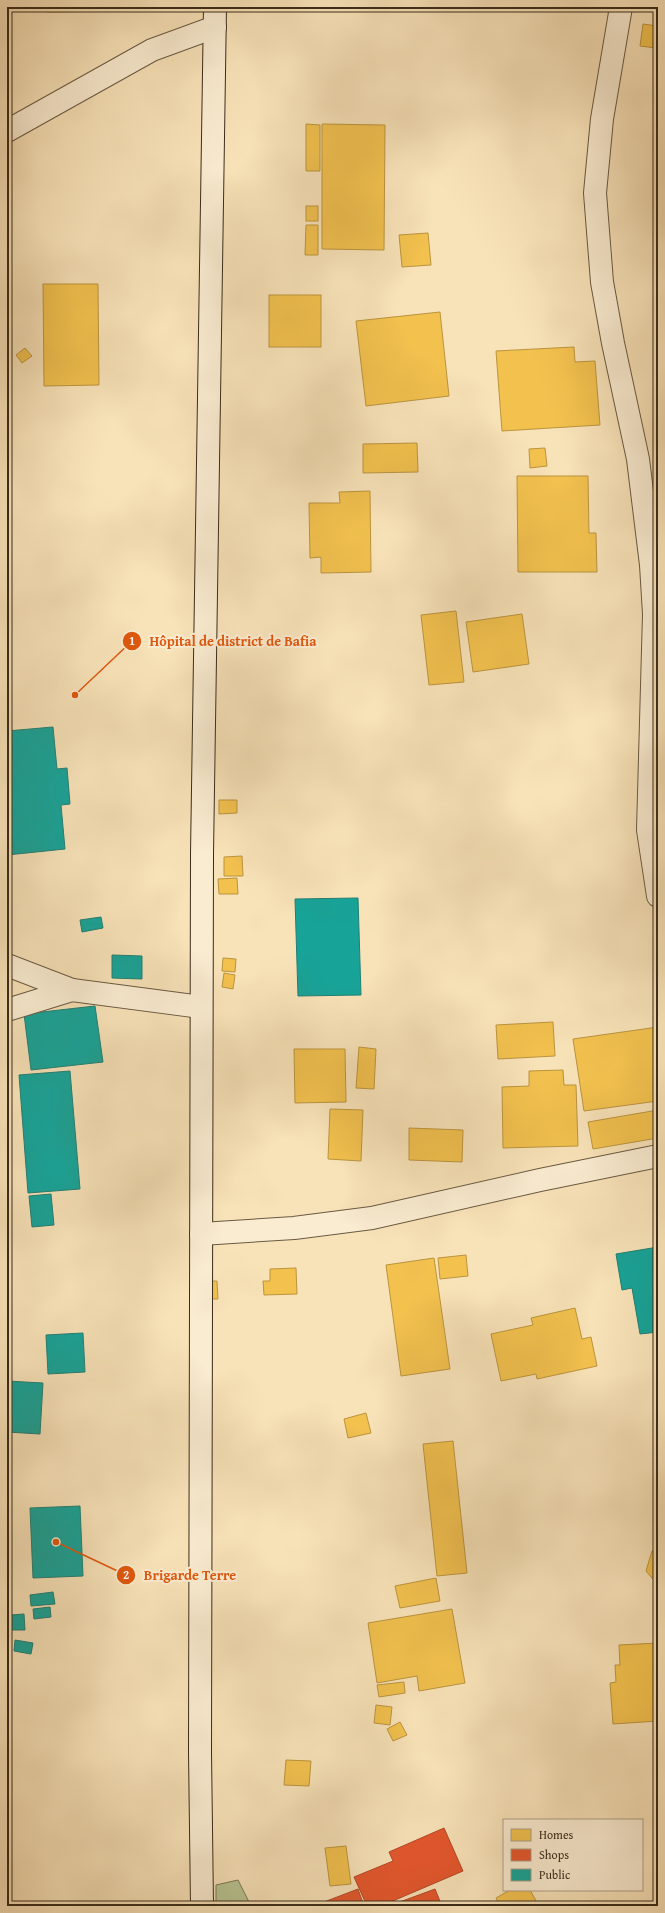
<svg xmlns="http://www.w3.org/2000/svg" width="665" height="1913" font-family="'Gentium Book Plus',serif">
<rect width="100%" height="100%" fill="#f8e2b8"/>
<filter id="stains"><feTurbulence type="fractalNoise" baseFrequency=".005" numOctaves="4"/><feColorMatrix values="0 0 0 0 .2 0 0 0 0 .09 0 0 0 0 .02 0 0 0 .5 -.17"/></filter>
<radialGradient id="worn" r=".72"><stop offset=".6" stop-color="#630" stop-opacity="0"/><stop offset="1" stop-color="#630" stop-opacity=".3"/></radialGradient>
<polygon fill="#b8c493" stroke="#7a7856" points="238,1880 251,1906 216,1906 216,1885"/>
<g fill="#f2c14e" stroke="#bb943e">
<polygon points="47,7 117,7 117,11 47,12"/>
<polygon points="643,24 658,26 656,48 640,46"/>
<polygon points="306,124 320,125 320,171 306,171"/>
<polygon points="322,124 385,125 384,250 322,249"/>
<rect x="306" y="206" width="12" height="15"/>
<polygon points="306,225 318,225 318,255 305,255"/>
<polygon points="428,233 431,265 402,267 399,235"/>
<polygon points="43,284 98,284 99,385 44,386"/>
<rect x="269" y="295" width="52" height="52"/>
<polygon points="440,312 449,396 366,406 356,321"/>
<polygon points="574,347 575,362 595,361 600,425 502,431 496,351"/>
<polygon points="25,348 32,356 22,363 16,355"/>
<polygon points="417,443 418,472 363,473 363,444"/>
<polygon points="545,448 547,466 530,468 529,449"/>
<polygon points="517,476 588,476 589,533 596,533 597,572 518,572"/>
<polygon points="370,491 371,572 321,573 321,557 310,558 309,503 340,503 339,492"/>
<polygon points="456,611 464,682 429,685 421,615"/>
<polygon points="522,614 529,664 473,672 466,622"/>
<polygon points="219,800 237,800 237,813 219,814"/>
<polygon points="242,856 243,876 224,876 224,857"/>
<polygon points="237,878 238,894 219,894 218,879"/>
<polygon points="223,958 236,959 235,972 222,971"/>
<polygon points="224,973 235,975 233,989 222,987"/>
<polygon points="553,1022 555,1056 498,1059 496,1025"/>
<polygon points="658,1027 658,1101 584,1111 573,1039"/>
<polygon points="359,1047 376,1049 374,1089 356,1088"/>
<polygon points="294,1049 345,1049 346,1102 295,1103"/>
<polygon points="563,1070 564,1085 576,1085 578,1146 503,1148 502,1087 529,1086 529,1071"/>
<polygon points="330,1109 363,1110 361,1161 328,1159"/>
<polygon points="658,1110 658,1138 593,1149 588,1122"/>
<polygon points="409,1128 463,1130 462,1162 409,1160"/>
<polygon points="466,1255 468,1276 440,1279 438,1258"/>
<polygon points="434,1258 450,1369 401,1376 386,1265"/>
<polygon points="296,1268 297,1294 264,1295 263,1281 270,1281 270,1269"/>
<polygon points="207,1281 217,1281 218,1299 208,1299"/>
<polygon points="575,1308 582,1339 591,1337 597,1366 537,1379 536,1374 501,1381 491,1334 533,1325 531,1318"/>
<polygon points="366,1413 371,1433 348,1438 344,1419"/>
<polygon points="453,1441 467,1573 437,1576 423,1444"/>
<polygon points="658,1550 658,1585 646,1571 652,1551"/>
<polygon points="436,1578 440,1601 400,1608 395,1586"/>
<polygon points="452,1609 465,1683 419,1691 417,1676 377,1683 368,1623"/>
<polygon points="658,1643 658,1721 613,1724 610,1683 616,1682 615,1665 620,1665 619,1645"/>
<polygon points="404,1682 405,1693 379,1697 377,1685"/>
<polygon points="376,1705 392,1707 390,1725 374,1723"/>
<polygon points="400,1722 407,1735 393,1741 387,1729"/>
<polygon points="286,1760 311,1761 309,1786 284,1785"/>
<polygon points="346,1846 351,1884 330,1886 325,1848"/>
<polygon points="510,1890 530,1890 539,1906 500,1906 496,1898"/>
</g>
<g fill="#e4572e" stroke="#b14a28">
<polygon points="444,1828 463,1871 381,1906 367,1906 354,1877 393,1861 389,1852"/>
<polygon points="358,1889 364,1906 325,1906 324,1902"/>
<polygon points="435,1889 442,1906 389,1906"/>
</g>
<g fill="#17a398" stroke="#227f72">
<polygon points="53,727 57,769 67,768 70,804 61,805 65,849 7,855 7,731"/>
<polygon points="358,898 361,995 298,996 295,899"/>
<polygon points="101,917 103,928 82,932 80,920"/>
<polygon points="112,955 142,956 142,979 112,978"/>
<polygon points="95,1006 103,1062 31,1070 24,1014"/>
<polygon points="70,1071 80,1189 28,1193 19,1075"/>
<polygon points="51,1194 54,1225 32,1227 29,1196"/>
<polygon points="658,1247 658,1332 640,1334 632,1288 622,1290 616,1254"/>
<polygon points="83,1333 85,1372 48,1374 46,1335"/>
<polygon points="7,1381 43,1383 40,1434 7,1432"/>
<polygon points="80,1506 83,1576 33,1578 30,1508"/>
<polygon points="53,1592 55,1604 31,1606 30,1595"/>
<polygon points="50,1607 51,1617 34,1619 33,1609"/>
<polygon points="24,1614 25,1630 11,1630 11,1615"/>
<polygon points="15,1640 33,1643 31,1654 14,1651"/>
</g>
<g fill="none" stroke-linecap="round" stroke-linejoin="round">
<defs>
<g id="street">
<polyline points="621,7 602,119 595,193 602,282 613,343 638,459 651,565 654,614 648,830 658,896"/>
<polyline points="7,131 152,50 215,27"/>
<polyline points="7,965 72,990"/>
<polyline points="7,1010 72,990 201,1007"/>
<polyline points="201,1234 294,1228 372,1218 540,1180 658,1156"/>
</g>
<polyline id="secondary" points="202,1906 200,1752 202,854 215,7"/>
</defs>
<use href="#street" stroke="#6a5a42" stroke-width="24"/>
<use href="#secondary" stroke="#3b2c1a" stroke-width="24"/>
<use href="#street" stroke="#faecd1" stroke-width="22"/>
<use href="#secondary" stroke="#faecd1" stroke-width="22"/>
</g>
<path fill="none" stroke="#df570d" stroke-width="1.5" d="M75 695L132 641M56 1542L126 1575"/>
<g fill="#df570d" stroke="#faecd1" stroke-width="1.5">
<circle cx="75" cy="695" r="4"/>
<circle cx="56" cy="1542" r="4"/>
<circle cx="132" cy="641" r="10"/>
<circle cx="126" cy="1575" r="10"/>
</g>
<g font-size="12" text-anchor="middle" font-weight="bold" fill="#fff">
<text x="132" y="645">1</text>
<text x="126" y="1579">2</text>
</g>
<g font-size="14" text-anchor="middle" font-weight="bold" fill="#df570d" stroke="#faecd1" stroke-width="4" stroke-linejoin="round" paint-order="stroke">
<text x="233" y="646">Hôpital de district de Bafia</text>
<text x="190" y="1580">Brigarde Terre</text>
</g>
<rect width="665" height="1913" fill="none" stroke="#f8e2b8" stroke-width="24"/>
<rect x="8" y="8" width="649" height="1897" fill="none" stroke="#3b2c1a" stroke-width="2"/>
<rect x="12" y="12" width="641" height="1889" fill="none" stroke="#3b2c1a"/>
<rect x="503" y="1819" width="140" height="72" fill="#faecd1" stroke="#ae9f88"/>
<rect x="511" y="1829" width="20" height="12" fill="#f2c14e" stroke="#ae9f88"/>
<text x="539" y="1839" font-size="12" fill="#3b2c1a">Homes</text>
<rect x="511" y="1849" width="20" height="12" fill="#e4572e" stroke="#ae9f88"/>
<text x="539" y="1859" font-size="12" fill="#3b2c1a">Shops</text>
<rect x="511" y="1869" width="20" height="12" fill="#17a398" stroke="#ae9f88"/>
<text x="539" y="1879" font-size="12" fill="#3b2c1a">Public</text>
<rect width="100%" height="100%" filter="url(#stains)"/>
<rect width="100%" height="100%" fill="url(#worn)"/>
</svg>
